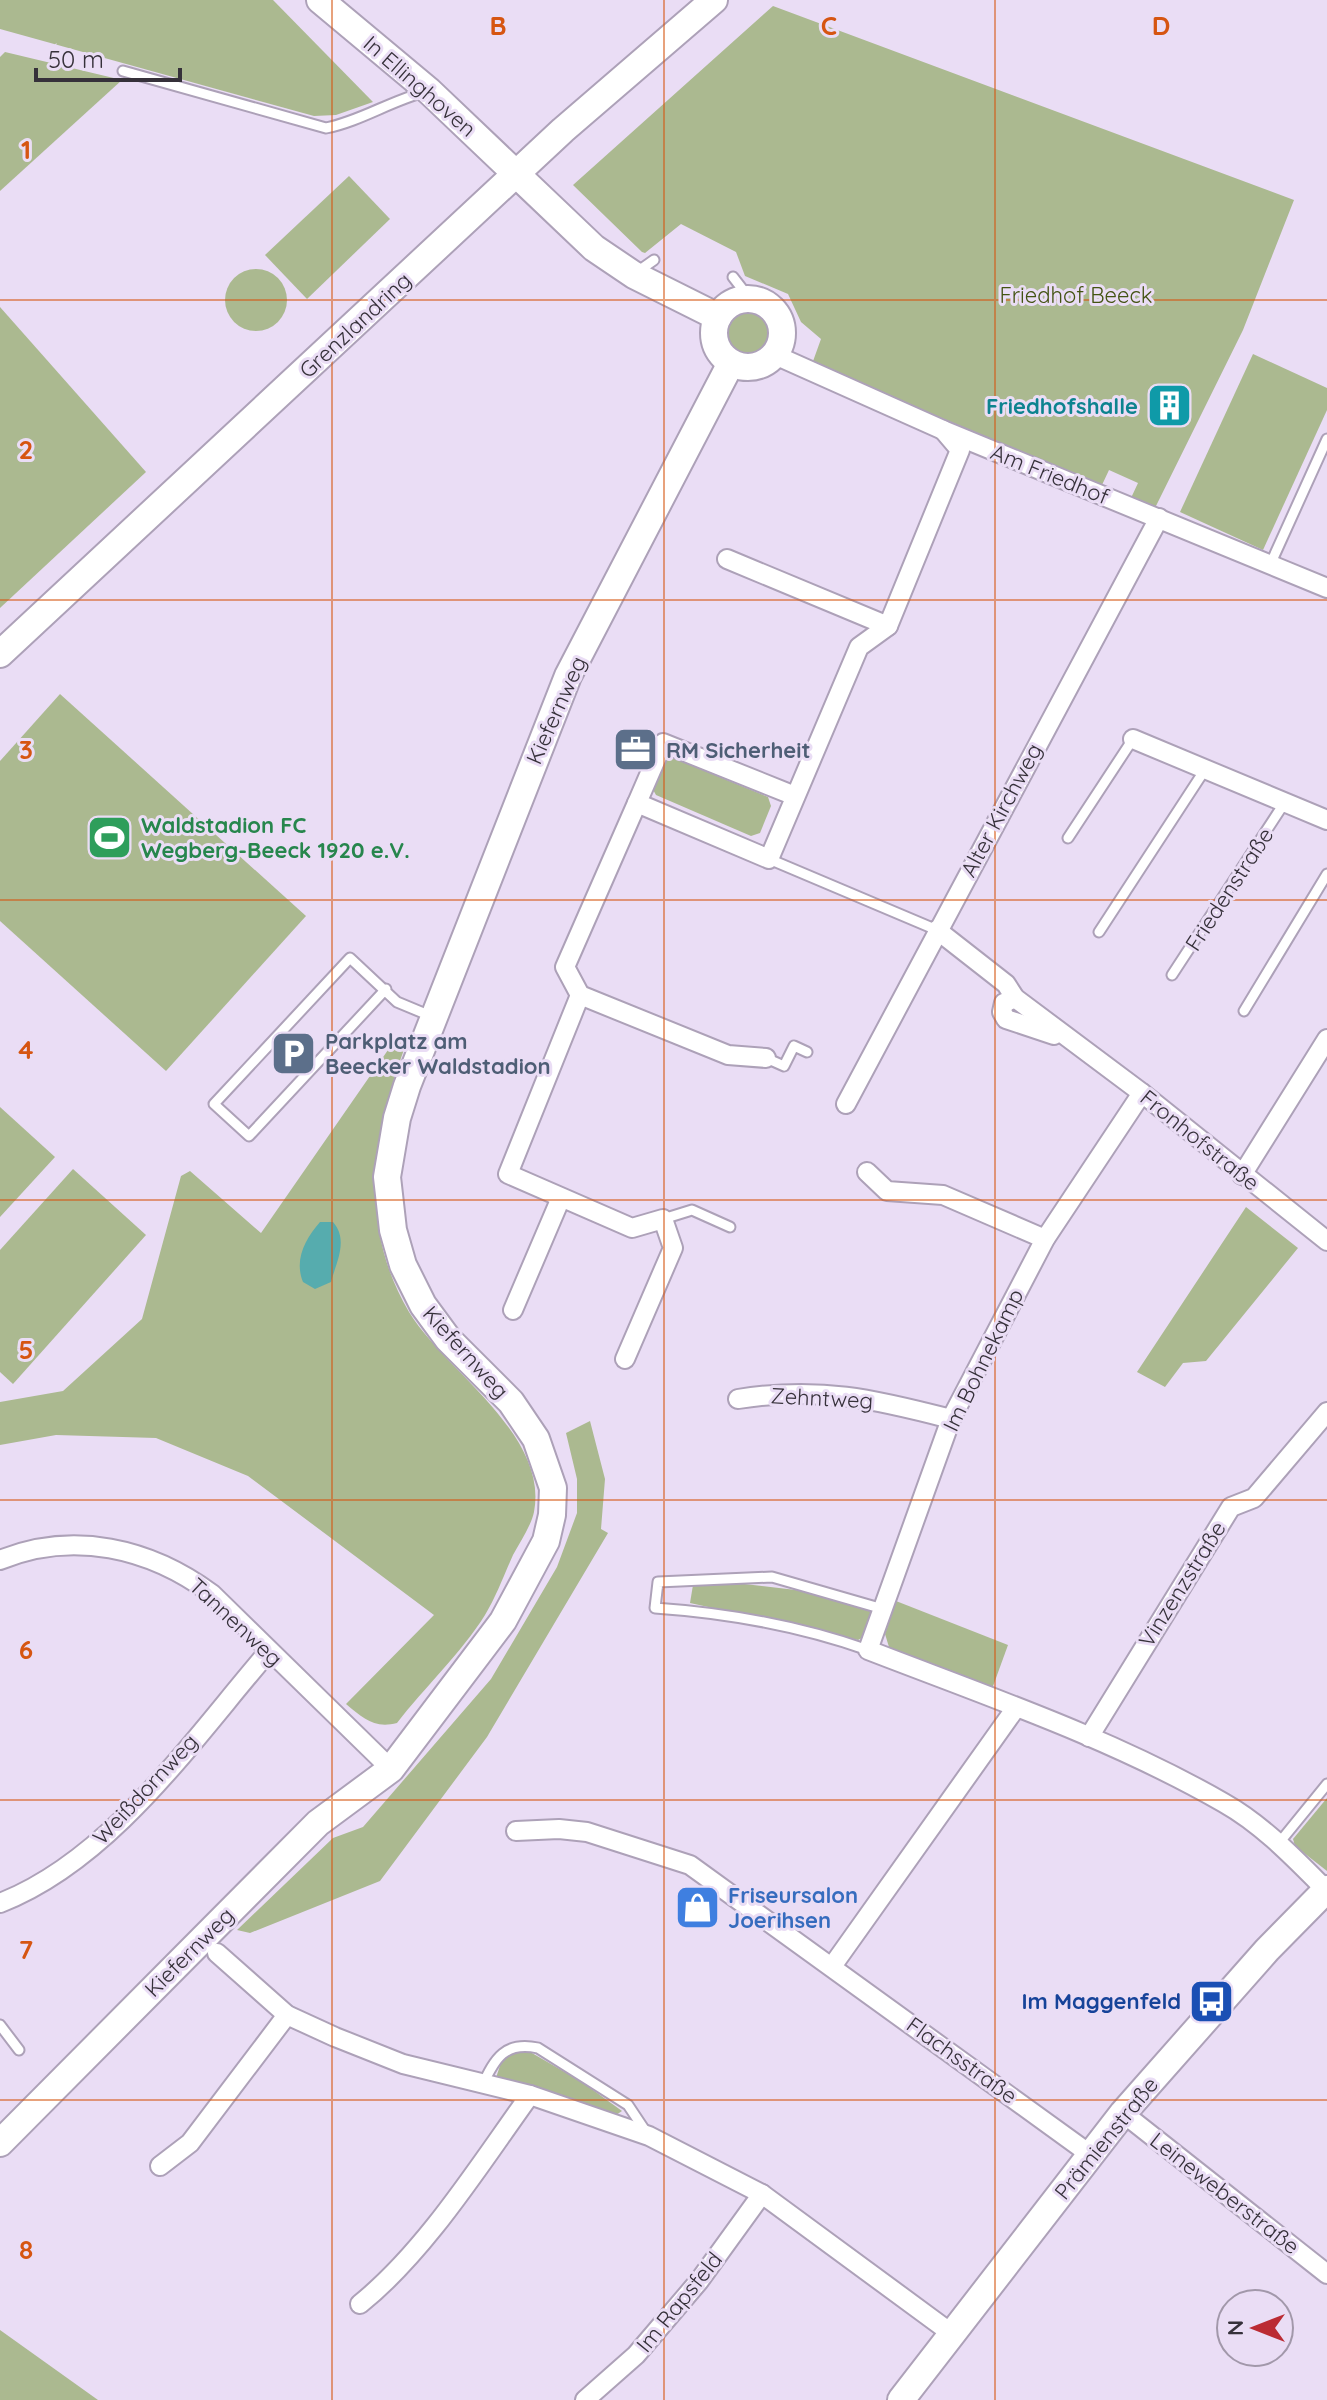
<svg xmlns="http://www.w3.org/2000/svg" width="1327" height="2400" font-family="Quicksand,sans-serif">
<rect width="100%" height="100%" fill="#eaddf5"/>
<g fill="#abb990">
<polygon points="0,0 273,0 373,102 336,115 314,116 0,29"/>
<polygon points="773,6 1294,200 1243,330 1155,508 1131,498 1138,483 1109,470 1102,485 812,364 821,339 801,322 788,294 745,276 736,252 681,224 645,253 642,252 573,185"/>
<polygon points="5,52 122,80 0,191 0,57"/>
<polygon points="349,176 390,219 307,299 265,255"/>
<circle cx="256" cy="300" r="31"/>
<polygon points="0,307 146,472 0,608"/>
<circle cx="748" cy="333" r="22"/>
<polygon points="1253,354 1327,388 1327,410 1263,550 1180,512"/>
<polygon points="60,694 306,916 166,1071 0,921 0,761"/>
<polygon points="671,757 768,797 771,806 760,833 751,836 656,795 652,788 664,760"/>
<path d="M403 1036 408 1039C373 1130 357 1224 409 1312 444 1370 549 1434 534 1512 531 1526 520 1542 513 1555 504 1575 496 1597 485 1615 462 1652 424 1688 397 1723 374 1729 363 1718 346 1704L434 1615 248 1476 156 1438 56 1435 0 1445V1402L63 1391 142 1319 181 1176 190 1171 261 1233 397 1037Z"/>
<polygon points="0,1107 55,1157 0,1217"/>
<polygon points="73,1169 146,1235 13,1384 0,1372 0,1250"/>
<polygon points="1246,1207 1298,1248 1206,1361 1183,1363 1165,1387 1137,1372"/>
<polygon points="590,1421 605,1479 601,1529 608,1533 487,1737 380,1881 250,1933 237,1930 333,1838 363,1827 491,1679 557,1567 577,1513 577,1479 566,1433"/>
<polygon points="727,1582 796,1590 869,1609 872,1615 864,1637 858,1640 690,1603 693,1585"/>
<polygon points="896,1601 1008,1645 992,1689 889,1647 885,1634"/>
<polygon points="1327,1798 1327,1871 1295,1846 1293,1839"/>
<polygon points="525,2049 582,2082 622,2111 616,2115 496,2078 503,2056"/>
<polygon points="0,2330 98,2400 0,2400"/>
</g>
<path fill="#56acae" d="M320 1222H333C349 1240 336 1263 331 1282L315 1289 303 1282C294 1260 305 1239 320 1222Z"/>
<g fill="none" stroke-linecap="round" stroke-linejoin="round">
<defs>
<g id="lane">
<path d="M123 71 326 128C361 121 390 101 425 92"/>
<polyline points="637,272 654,260"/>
<polyline points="733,277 750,299"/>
<polyline points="1270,565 1327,439"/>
<polyline points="1068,838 1133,739"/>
<polyline points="769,859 937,930"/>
<polyline points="1099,932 1206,768"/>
<polyline points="1172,975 1285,802"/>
<polyline points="386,989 249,1136 214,1104 350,958 397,1002 433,1017"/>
<polyline points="1244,1011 1327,874"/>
<polyline points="766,1058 784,1066 794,1046 807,1052"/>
<polyline points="663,1219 692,1210 730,1227"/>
<path d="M868 1650C800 1626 727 1613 655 1608L658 1582 772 1577 883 1609"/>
<polyline points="1279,1843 1327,1784"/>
<polyline points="0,2025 19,2050"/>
<path d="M482 2086C495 2058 505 2041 538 2048L628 2105 646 2132"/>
</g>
<g id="street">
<polyline points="775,355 943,430 1327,588"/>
<polyline points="727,559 888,626"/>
<polyline points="1133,739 1327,820"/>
<polyline points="795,796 663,743 637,803 769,859 859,647 888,626 960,450 943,430"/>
<polyline points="637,803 565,967 580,995 728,1055 766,1058"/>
<polyline points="937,930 1006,984 1015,998 1142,1093 1327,1241"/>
<polyline points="580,995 508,1174 632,1228 663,1219 673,1248 625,1359"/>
<polyline points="1015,998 1004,1003 1002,1012 1006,1019 1054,1035"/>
<path d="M1142 1093 1045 1239 951 1419 868 1650C987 1696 1113 1739 1224 1803 1263 1825 1295 1859 1326 1890"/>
<polyline points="846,1104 1159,518"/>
<polyline points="867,1172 887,1191 943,1195 1045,1239"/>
<polyline points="1242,1175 1327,1039"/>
<polyline points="513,1310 560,1200"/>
<path d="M738 1399C819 1386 874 1399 951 1419"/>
<path d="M0 1560C73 1530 150 1548 212 1594L391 1769"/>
<polyline points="1089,1737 1231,1507 1254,1498 1327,1412"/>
<polyline points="516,1831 559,1829 587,1832 690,1865 1091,2155"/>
<path d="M0 1903C111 1860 193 1739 269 1651"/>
<polyline points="217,1953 287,2015 335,2037 403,2064 530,2095 649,2136 762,2194 951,2333"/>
<polyline points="833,1965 1015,1709"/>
<polyline points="1123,2113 1327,2274"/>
<polyline points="160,2166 190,2143 287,2015"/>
<path d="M360 2304C426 2251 480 2164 530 2095"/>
<polyline points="585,2400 636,2355 699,2281 762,2194"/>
</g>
<g id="secondary">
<polyline points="320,0 429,91 594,248 634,275 718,317"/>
<circle cx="748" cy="333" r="34"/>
<polyline points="0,654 563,130 714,0"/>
<polyline points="0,2143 318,1823 391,1769 503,1621 546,1541 552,1515 553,1488 536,1439 511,1402 448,1339 423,1305 403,1265 393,1230 387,1177 397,1118 407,1086 568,676 731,363"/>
<polyline points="901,2400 1123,2113 1267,1950 1327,1889"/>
</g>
</defs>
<use href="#lane" stroke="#ada1b8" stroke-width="13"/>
<use href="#street" stroke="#ada1b8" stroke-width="22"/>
<use href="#secondary" stroke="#ada1b8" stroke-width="30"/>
<use href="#lane" stroke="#fff" stroke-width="9"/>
<use href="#street" stroke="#fff" stroke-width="18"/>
<use href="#secondary" stroke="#fff" stroke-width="26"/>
</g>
<path fill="none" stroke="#d65511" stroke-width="2" stroke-opacity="0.55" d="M332 0V2400M664 0V2400M995 0V2400M0 300H1327M0 600H1327M0 900H1327M0 1200H1327M0 1500H1327M0 1800H1327M0 2100H1327"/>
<defs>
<symbol id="building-square" viewBox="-11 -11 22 22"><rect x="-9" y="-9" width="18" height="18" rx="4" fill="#0f9aa8" stroke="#eaddf5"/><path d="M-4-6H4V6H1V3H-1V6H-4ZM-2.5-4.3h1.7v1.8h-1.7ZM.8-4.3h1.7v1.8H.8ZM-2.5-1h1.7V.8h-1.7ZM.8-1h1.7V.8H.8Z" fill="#fff"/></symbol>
<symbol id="office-square" viewBox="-11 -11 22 22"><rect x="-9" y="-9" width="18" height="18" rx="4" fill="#5c6f8a" stroke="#eaddf5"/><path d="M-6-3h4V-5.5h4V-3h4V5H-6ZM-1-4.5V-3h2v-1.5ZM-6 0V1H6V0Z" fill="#fff"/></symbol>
<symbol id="stadium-square" viewBox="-11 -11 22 22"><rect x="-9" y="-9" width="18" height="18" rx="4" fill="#2e9e5b" stroke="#eaddf5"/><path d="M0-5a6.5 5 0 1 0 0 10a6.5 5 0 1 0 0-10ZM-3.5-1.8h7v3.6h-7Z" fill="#fff"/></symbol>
<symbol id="parking-square" viewBox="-11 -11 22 22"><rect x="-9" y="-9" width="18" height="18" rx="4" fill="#5c6f8a" stroke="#eaddf5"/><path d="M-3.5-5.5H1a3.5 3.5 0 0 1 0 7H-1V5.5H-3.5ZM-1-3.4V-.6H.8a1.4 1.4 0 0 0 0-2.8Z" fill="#fff"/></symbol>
<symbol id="shop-square" viewBox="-11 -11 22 22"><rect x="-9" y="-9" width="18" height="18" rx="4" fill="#3f7fe0" stroke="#eaddf5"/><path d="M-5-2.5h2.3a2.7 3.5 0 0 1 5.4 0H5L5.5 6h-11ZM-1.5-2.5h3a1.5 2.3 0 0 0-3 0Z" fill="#fff"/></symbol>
<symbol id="bus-square" viewBox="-11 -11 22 22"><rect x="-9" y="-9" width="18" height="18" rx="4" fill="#1a4fb4" stroke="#eaddf5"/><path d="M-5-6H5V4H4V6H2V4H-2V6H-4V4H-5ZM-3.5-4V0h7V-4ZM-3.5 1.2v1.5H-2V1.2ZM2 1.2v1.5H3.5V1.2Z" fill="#fff"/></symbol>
</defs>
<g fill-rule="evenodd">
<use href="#building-square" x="1144" y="380" width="51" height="51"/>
<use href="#office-square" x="610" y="724" width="51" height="51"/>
<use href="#stadium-square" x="84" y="812" width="51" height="51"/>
<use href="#parking-square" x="268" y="1028" width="51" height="51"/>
<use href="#shop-square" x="672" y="1882" width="51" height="51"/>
<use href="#bus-square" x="1186" y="1976" width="51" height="51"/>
</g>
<g text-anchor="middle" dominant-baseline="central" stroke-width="6" stroke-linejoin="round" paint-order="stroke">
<g font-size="22" fill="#36313a" stroke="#eaddf5">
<text transform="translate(420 86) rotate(41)">In Ellinghoven</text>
<text transform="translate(355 325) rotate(-43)">Grenzlandring</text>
<text transform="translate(1050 474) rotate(22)">Am Friedhof</text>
<text transform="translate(556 710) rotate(-66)">Kiefernweg</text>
<text transform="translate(1001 810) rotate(-62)">Alter Kirchweg</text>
<text transform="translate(1229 889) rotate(-57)">Friedenstraße</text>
<text transform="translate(1200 1140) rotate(39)">Fronhofstraße</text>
<text transform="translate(466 1352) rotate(48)">Kiefernweg</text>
<text transform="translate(983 1360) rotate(-64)">Im Bohnekamp</text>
<text transform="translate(822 1398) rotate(3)">Zehntweg</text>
<text transform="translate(1182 1584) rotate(-58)">Vinzenzstraße</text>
<text transform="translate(236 1622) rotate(43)">Tannenweg</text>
<text transform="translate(145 1789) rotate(-47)">Weißdornweg</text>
<text transform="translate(189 1952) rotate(-45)">Kiefernweg</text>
<text transform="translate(962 2060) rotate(36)">Flachsstraße</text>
<text transform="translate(1106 2138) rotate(-51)">Prämienstraße</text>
<text transform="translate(1225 2193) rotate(38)">Leineweberstraße</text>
<text transform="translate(679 2302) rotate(-51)">Im Rapsfeld</text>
</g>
<g font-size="22" fill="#435312" stroke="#eaddf5">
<text x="1076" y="295">Friedhof Beeck</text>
</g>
<g font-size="22" font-weight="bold" fill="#0d838f" stroke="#eaddf5" text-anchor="end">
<text x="1138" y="406">Friedhofshalle</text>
</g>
<g font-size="22" font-weight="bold" fill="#4e5e75" stroke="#eaddf5" text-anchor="start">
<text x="666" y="750">RM Sicherheit</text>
<text x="325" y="1041">Parkplatz am<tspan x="325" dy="25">Beecker Waldstadion</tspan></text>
</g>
<g font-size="22" font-weight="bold" fill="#27864d" stroke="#eaddf5" text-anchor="start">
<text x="141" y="825">Waldstadion FC<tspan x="141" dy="25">Wegberg-Beeck 1920 e.V.</tspan></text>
</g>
<g font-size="22" font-weight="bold" fill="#366cbe" stroke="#eaddf5" text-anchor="start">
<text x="728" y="1895">Friseursalon<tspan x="728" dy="25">Joerihsen</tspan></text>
</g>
<g font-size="22" font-weight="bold" fill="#164399" stroke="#eaddf5" text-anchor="end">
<text x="1181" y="2001">Im Maggenfeld</text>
</g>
</g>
<g font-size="26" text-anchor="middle" font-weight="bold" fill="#d65511" stroke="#eaddf5" stroke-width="6" stroke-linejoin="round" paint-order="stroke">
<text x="498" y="35">B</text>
<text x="829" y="35">C</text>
<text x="1161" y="35">D</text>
<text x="26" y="159">1</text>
<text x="26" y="459">2</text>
<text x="26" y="759">3</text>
<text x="26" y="1059">4</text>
<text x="26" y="1359">5</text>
<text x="26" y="1659">6</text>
<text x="26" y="1959">7</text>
<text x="26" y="2259">8</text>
</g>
<g transform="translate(1255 2328) rotate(270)"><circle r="38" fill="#eaddf5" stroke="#a298aa" stroke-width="2"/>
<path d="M0-6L14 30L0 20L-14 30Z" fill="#bb2b33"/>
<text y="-12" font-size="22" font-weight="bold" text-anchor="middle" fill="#36313a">N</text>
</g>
<path d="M36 68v12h144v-12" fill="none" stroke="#36313a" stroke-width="4"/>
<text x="48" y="68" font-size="24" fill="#36313a" stroke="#eaddf5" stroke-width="6" paint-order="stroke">50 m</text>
</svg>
